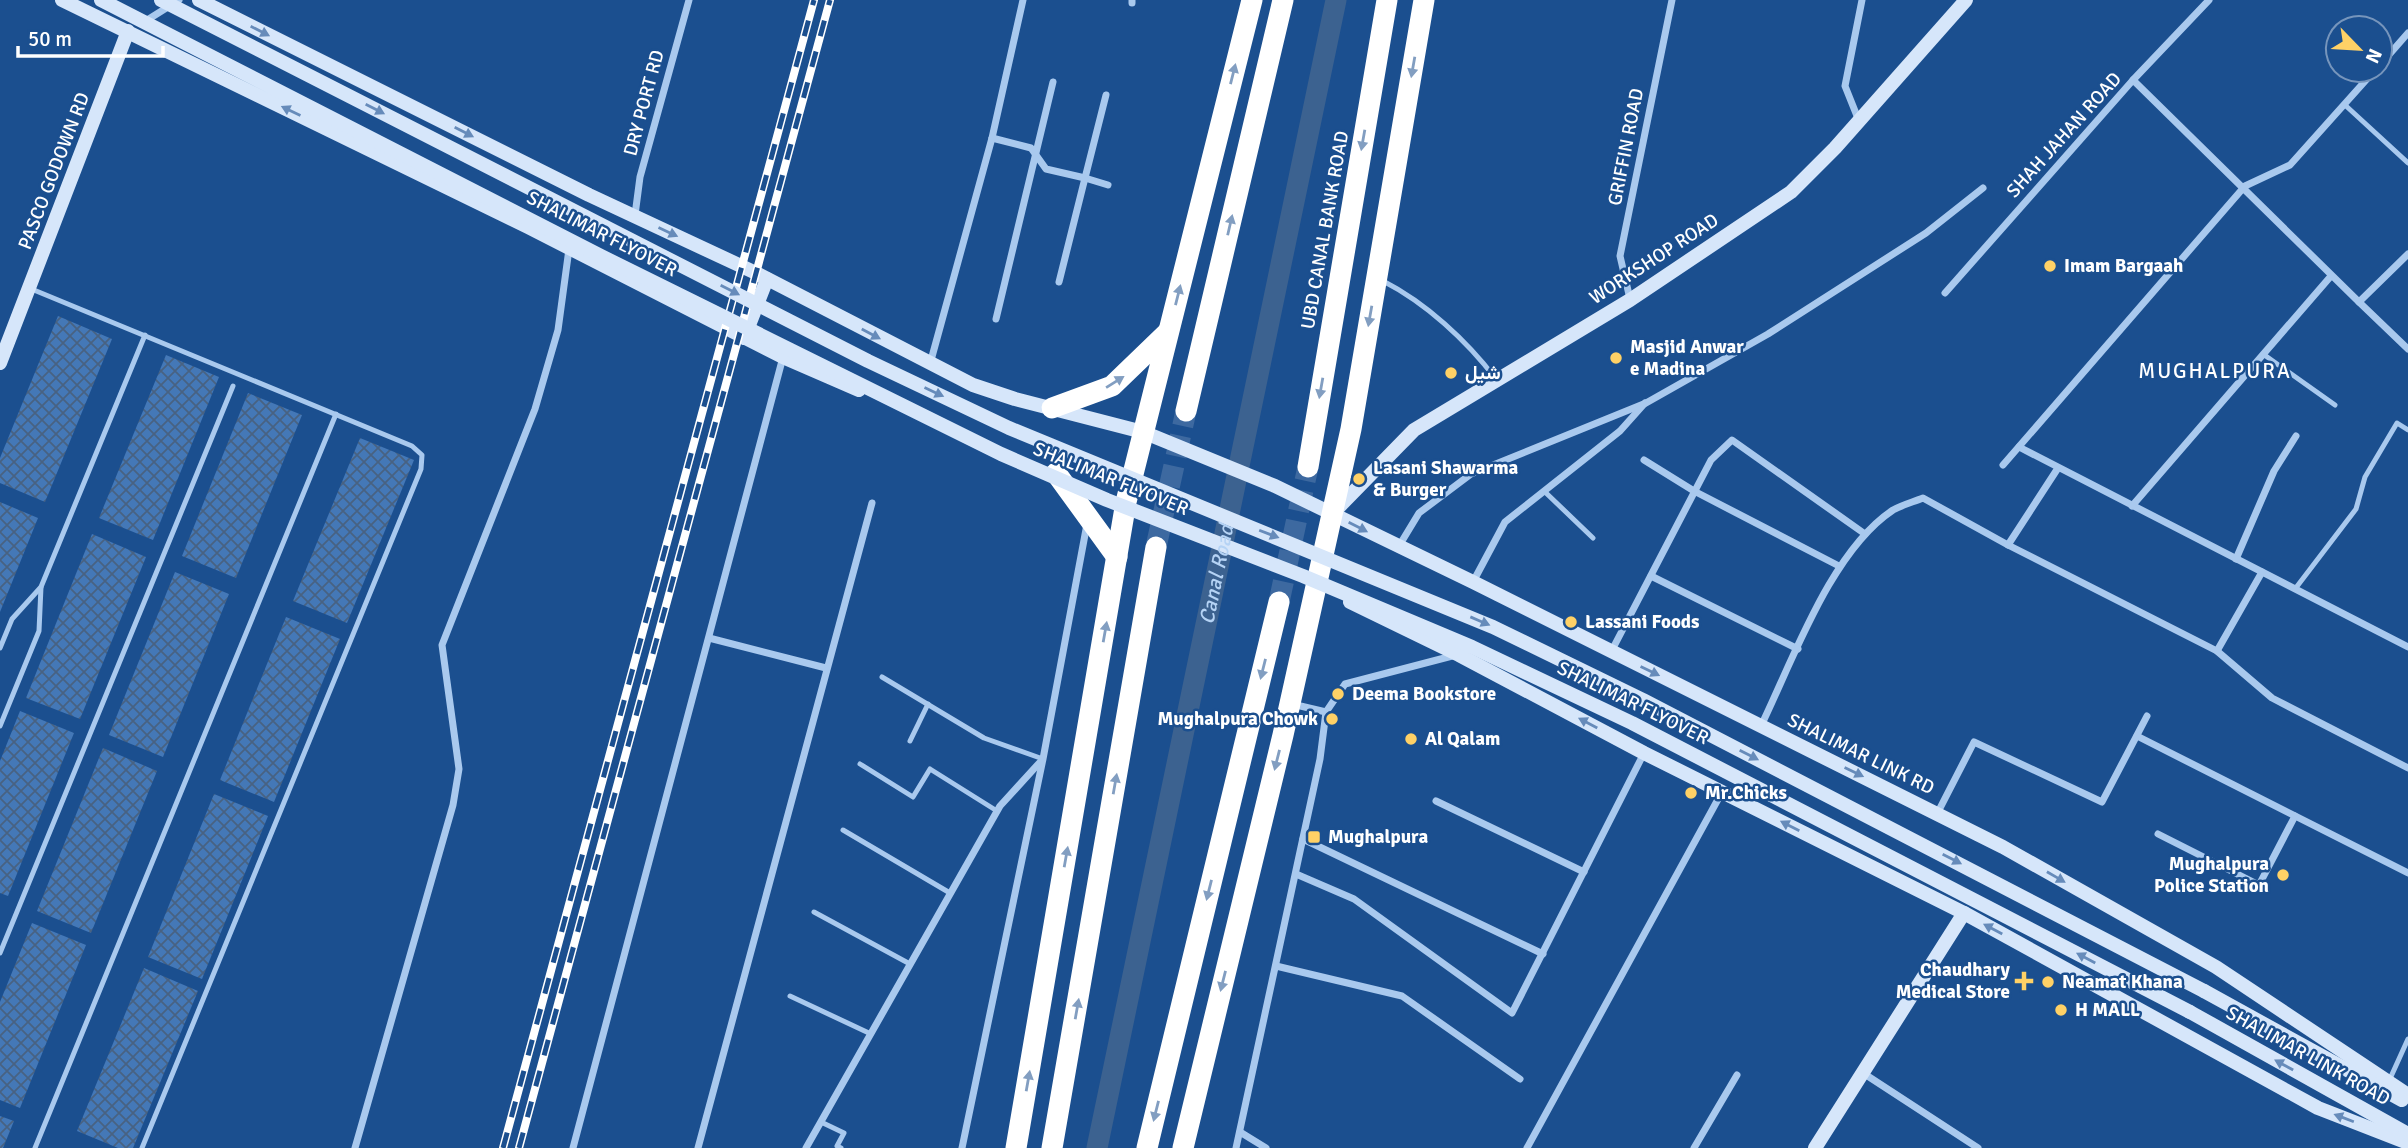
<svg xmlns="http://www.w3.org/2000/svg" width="2408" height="1148" font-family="Signika,Vazirmatn,sans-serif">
<defs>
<pattern id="building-cross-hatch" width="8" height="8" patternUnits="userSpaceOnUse" patternTransform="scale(1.75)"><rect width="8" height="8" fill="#4478b7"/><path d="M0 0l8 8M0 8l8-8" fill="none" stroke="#486282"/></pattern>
</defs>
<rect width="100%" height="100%" fill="#1b4f8f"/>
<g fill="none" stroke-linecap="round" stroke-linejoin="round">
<path stroke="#3c6290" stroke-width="21" id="s1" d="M1097 1148 1336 0"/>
</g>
<g fill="url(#building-cross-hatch)">
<polygon points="58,316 112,339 45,502 0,483 0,458"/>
<polygon points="166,355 219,377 153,540 99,518"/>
<polygon points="248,393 302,415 236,578 182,556"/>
<polygon points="360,438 414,460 347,623 293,601"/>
<polygon points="0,502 38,518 0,612"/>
<polygon points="92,534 146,557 80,719 26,698"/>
<polygon points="175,572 229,594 163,757 109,735"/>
<polygon points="286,617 340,639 274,802 220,780"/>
<polygon points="20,711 74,733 8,896 0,893 0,761"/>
<polygon points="103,748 157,771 91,933 37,911"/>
<polygon points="214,794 268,816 202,979 148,957"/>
<polygon points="32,923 86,945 20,1108 0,1100 0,1002"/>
<polygon points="144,968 198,991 133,1148 118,1148 77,1131"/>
<polygon points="0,1116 14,1121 3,1148 0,1148"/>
</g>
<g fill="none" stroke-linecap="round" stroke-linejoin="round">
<g stroke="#3d69a0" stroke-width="21" stroke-dasharray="21 10" stroke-linecap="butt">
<polyline points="1156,547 1186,411"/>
<polyline points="1279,602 1308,467"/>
</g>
<g stroke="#a9c9ee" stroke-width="5">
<polyline points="2345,105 2408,163"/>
<path d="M1383 281C1426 303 1466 340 1496 379"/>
<polyline points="29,288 412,446 422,455 421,469 142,1148"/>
<polyline points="2263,354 2335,405"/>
<polyline points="1544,491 1593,538"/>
<polyline points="2295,589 2356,509 2365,477 2397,423 2408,430"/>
<polyline points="0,648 12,619 41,587 145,335"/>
<polyline points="882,677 984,738 1043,759"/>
<polyline points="0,726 39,631 41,587"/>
<polyline points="910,741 928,704"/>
<polyline points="860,764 913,797 930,769 997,811"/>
<polyline points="843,830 950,893"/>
<polyline points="814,912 910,964"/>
<polyline points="0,953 233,386"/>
<polyline points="790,996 871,1034"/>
<polyline points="2389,1081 2408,1039"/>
<polyline points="821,1122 844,1133 837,1146 841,1148"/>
<polyline points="35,1148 336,414"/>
</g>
<g stroke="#a9c9ee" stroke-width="7">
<polyline points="1132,3 1132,0"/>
<polyline points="144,22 179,0"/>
<polyline points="2380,65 2408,33"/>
<polyline points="2133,80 2359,302 2408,254"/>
<polyline points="1106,95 1085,178 1108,185"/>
<polyline points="1859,121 1845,86 1862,0"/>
<polyline points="992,138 1031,148 1046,169 1085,178 1059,282"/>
<polyline points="635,215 640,177 689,0"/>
<polyline points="1945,293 2133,80 2209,0"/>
<polyline points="1630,299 1620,256 1672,0"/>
<polyline points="2359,302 2408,349"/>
<polyline points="996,319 1053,82"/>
<polyline points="930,364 992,138 1023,0"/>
<polyline points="2019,447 2408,647"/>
<polyline points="1644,460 1694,491 1839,566"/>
<polyline points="2003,465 2245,186 2290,165 2375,70"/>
<polyline points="2132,506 2331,276"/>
<polyline points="2008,545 2058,468"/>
<polyline points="1399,546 1419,513 1471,474 1646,403 1768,334 1926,233 1983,188"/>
<polyline points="2236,559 2274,471 2296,436"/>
<polyline points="1651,576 1798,649"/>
<polyline points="1473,582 1505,522 1620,431 1645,403"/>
<polyline points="709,638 826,668"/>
<polyline points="2217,651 2262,572"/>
<polyline points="1611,652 1711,460 1732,440 1865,534"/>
<polyline points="1292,704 1326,712"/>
<path d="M1761 726C1793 660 1831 551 1893 510 1902 505 1913 502 1923 498L2008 545 2217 651 2272 698 2408 768"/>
<polyline points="2137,736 2408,873"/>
<polyline points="1436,801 1584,872"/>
<polyline points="1937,814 1974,742 2102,802 2147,716"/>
<polyline points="2158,834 2259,885 2295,816"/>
<polyline points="1303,839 1543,954"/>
<polyline points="1296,874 1354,899 1512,1013 1644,753"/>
<polyline points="1276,966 1402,996 1520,1079"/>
<polyline points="1863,1073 1978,1148"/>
<polyline points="1240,1132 1266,1148"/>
<polyline points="355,1148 453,805 459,769 442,645 535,409 558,330 569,249"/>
<polyline points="573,1148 783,357"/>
<polyline points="698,1148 872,503"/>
<polyline points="806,1148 1000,806 1042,760"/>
<polyline points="962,1148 1043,759 1087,524"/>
<polyline points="1236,1148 1320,759 1326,712 1345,684 1456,655"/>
<polyline points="1527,1148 1722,792"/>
<polyline points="1694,1148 1737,1075"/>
</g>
<g stroke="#d6e6fa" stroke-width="14">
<polyline points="62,0 528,227 783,357 859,390"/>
<polyline points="199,0 589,195 756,273 973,385 1015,399 1143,432 1275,486 1473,582 2003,847 2216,967 2408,1095"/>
<polyline points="744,338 767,279"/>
<polyline points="0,363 128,31"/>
<polyline points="1333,513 1414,430 1630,300 1791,192 1835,148 1966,0"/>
<polyline points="1350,602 1459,655 1644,753 1964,913 2318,1108 2408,1143"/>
<polyline points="2204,991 2402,1100"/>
<polyline points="2190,1012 2408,1134"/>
<polyline points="1815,1148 1964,913"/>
</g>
<g stroke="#fff" stroke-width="21">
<polyline points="1052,408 1112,386 1168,332"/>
<polyline points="1186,411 1283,0"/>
<polyline points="1308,467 1387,0"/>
<polyline points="1056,473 1117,557"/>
<polyline points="1016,1148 1126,502 1252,0"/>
<polyline points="1052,1148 1156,547"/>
<polyline points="1147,1148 1279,602"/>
<polyline points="1183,1148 1283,735 1351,429 1424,0"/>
</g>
<defs>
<g id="rail">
<polyline points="503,1148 814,0"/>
<polyline points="519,1148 830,0"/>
</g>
</defs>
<use href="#rail" stroke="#fff" stroke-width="8"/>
<use href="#rail" stroke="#1b4f8f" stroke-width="5" stroke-dasharray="16" stroke-linecap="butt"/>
<g stroke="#d6e6fa" stroke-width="14">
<polyline points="101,0 601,256 1001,454 1107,500 1303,576 1472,647 1632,723 2190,1012"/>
<polyline points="161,0 868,361 1009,428 1493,627 1643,700 2204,991"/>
</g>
</g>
<defs><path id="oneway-solid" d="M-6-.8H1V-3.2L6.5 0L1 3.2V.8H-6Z" transform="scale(1.75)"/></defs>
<g fill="#668bba">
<use href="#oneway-solid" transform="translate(260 31) rotate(27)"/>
<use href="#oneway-solid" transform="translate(375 109) rotate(27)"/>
<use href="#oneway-solid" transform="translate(291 111) rotate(-154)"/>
<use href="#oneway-solid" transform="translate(464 132) rotate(27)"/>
<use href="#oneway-solid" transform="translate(668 232) rotate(25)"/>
<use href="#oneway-solid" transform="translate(730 290) rotate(27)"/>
<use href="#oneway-solid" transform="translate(871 334) rotate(28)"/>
<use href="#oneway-solid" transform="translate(934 392) rotate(25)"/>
<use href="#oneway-solid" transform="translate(1358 527) rotate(27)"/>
<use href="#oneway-solid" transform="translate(1269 534) rotate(21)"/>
<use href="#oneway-solid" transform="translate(1480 621) rotate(23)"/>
<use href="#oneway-solid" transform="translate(1650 671) rotate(26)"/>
<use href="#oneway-solid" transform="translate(1588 723) rotate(-152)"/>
<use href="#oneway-solid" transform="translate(1749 755) rotate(27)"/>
<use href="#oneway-solid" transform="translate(1854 772) rotate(26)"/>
<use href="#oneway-solid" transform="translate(1790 826) rotate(-153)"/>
<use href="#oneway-solid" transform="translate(1952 859) rotate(27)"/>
<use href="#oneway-solid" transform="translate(2056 877) rotate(30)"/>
<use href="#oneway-solid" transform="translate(1993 929) rotate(-152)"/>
<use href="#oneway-solid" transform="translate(2086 958) rotate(-152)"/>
<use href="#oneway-solid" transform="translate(2284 1065) rotate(-151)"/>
<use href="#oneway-solid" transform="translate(2344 1118) rotate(-159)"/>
</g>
<g fill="#829ec1">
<use href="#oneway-solid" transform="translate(1413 67) rotate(100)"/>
<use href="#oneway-solid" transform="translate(1233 74) rotate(-76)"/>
<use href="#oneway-solid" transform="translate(1363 140) rotate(100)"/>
<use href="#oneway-solid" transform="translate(1230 225) rotate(-77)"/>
<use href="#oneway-solid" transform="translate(1178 295) rotate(-76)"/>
<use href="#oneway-solid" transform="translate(1370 316) rotate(100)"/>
<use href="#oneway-solid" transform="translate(1115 382) rotate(-32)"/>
<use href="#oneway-solid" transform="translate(1321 388) rotate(100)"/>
<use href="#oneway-solid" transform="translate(1105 632) rotate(-80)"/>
<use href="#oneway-solid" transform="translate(1263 669) rotate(104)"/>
<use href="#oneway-solid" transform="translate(1277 760) rotate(104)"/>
<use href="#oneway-solid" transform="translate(1115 784) rotate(-80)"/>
<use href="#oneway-solid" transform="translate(1066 857) rotate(-80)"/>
<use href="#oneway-solid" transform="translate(1209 890) rotate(104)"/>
<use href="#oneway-solid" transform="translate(1223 981) rotate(104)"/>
<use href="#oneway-solid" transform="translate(1077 1009) rotate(-80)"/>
<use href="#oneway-solid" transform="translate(1028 1081) rotate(-80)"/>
<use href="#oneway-solid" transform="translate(1156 1111) rotate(104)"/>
</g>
<g fill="#ffd166" stroke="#1b4f8f" stroke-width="2.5">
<circle cx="2050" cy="266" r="7"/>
<circle cx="1616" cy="358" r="7"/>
<circle cx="1451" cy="373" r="7"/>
<circle cx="1359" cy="479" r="7"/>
<circle cx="1571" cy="622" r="7"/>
<circle cx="1338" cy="694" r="7"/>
<circle cx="1332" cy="719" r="7"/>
<circle cx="1411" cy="739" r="7"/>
<circle cx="1691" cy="793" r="7"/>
<rect x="1307" y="830" width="14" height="14" rx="3.5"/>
<circle cx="2283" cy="875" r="7"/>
<path d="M2020.5 970.5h7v7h7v7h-7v7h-7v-7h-7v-7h7z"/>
<circle cx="2048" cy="982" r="7"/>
<circle cx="2061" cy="1010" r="7"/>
</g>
<g text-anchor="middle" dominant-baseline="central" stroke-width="5" stroke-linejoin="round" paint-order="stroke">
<g font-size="19" fill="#fff" stroke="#1b4f8f">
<text transform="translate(644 103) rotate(-75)">DRY PORT RD</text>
<text transform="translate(2064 135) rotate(-48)">SHAH JAHAN ROAD</text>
<text transform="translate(1626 147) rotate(-79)">GRIFFIN ROAD</text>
<text transform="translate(54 171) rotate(-69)">PASCO GODOWN RD</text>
<text transform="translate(1325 230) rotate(-80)">UBD CANAL BANK ROAD</text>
<text transform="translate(602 234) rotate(27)">SHALIMAR FLYOVER</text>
<text transform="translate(1654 259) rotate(-33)">WORKSHOP ROAD</text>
<text transform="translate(1111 479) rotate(22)">SHALIMAR FLYOVER</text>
<text transform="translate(1633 703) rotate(26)">SHALIMAR FLYOVER</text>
<text transform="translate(1861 754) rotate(26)">SHALIMAR LINK RD</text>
<text transform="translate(2308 1056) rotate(29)">SHALIMAR LINK ROAD</text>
</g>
<g font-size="19" font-weight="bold" fill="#fff" stroke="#1b4f8f" text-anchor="start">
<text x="2064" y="266">Imam Bargaah</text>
<text x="1630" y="347">Masjid Anwar<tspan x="1630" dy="22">e Madina</tspan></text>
<text x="1465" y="373">شیل</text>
<text x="1373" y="468">Lasani Shawarma<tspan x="1373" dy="22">&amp; Burger</tspan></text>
<text x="1585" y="622">Lassani Foods</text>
<text x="1352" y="694">Deema Bookstore</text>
<text x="1318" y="719" text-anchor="end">Mughalpura Chowk</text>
<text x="1425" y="739">Al Qalam</text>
<text x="1705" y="793">Mr.Chicks</text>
<text x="1328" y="837">Mughalpura</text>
<text x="2269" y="864" text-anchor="end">Mughalpura<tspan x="2269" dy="22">Police Station</tspan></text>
<text x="2010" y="970" text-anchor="end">Chaudhary<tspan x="2010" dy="22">Medical Store</tspan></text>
<text x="2062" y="982">Neamat Khana</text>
<text x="2075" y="1010">H MALL</text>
</g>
<g font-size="21" letter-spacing="2" fill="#fff" stroke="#1b4f8f">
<text x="2215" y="371">MUGHALPURA</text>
</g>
<g font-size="21" font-style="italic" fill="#b5d3f5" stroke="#1b4f8f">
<text stroke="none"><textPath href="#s1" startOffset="586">Canal Road</textPath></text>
</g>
</g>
<g transform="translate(2359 49) rotate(115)"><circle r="33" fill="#1b4f8f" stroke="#7695bc" stroke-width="2"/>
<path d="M0-5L12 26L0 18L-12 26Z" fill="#ffd166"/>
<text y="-10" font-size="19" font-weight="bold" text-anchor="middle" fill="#ffffff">N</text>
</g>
<path d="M18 46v10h145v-10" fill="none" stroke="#ffffff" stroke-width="3.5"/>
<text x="28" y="46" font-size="21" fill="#ffffff" stroke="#1b4f8f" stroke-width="5" paint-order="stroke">50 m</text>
</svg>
